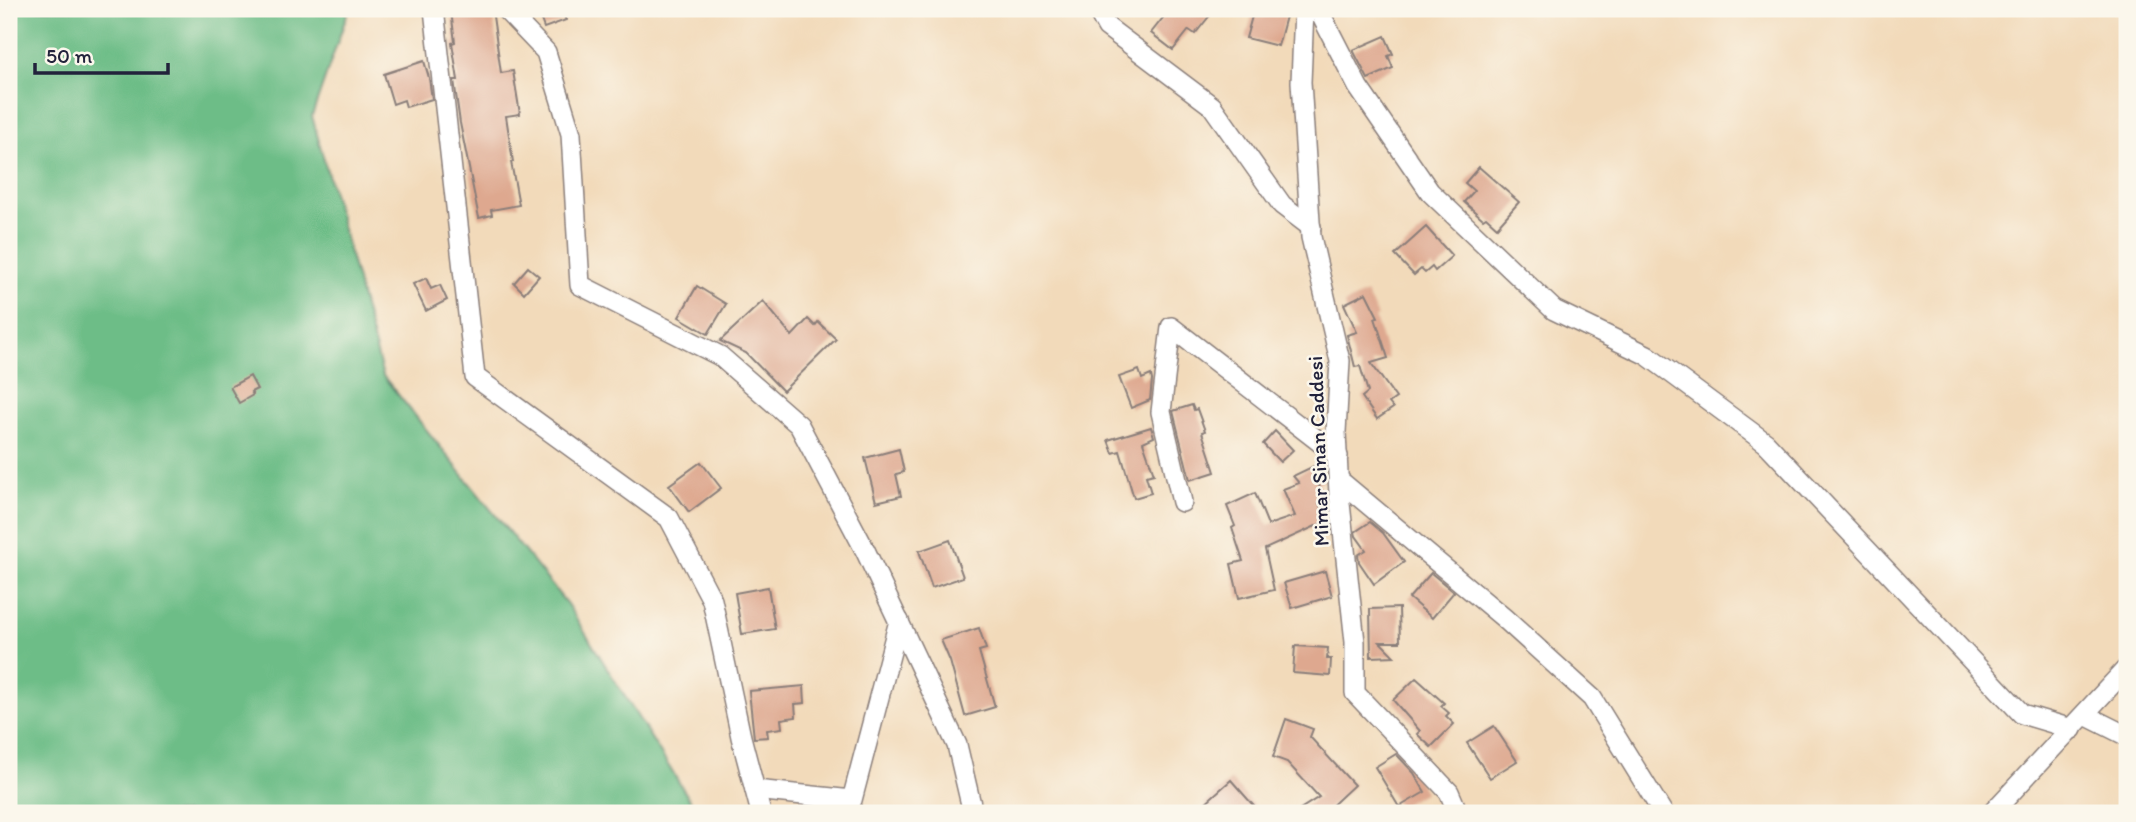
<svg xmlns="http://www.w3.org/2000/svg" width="2136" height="822" font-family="Itim,sans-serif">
<rect width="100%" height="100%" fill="#fbf7ec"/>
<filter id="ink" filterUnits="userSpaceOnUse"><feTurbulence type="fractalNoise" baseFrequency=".0143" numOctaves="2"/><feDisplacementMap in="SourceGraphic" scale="14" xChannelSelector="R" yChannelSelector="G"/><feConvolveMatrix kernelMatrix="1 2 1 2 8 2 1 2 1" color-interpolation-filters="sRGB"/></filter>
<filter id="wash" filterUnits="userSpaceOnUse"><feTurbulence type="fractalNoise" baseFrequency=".00686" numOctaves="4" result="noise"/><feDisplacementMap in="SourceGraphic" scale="28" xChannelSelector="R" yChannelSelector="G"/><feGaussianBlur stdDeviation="1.57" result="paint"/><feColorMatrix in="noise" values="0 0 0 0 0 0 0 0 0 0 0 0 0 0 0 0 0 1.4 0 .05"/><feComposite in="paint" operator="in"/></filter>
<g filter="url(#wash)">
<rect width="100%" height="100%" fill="#f2daba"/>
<polygon fill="#6dbd87" stroke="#487061" stroke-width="2" points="9,9 349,9 312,116 383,376 567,604 698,813 9,813"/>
<g id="blocks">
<g fill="#dea88f">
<polygon points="465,9 492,9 501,73 513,71 520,114 506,116 513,162 511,162 519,205 491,210 492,215 479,218 460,123 454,80 458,80 452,43 455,42 451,11"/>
<polygon points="537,9 561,9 566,20 544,28"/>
<polygon points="1170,9 1215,9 1195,34 1189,30 1173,50 1151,33"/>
<polygon points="1254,9 1288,9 1278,46 1246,38"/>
<polygon points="1385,36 1393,54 1388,56 1393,68 1368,79 1353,50"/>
<polygon points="424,61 429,78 432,99 406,107 404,100 393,104 384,74"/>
<polygon points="1479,167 1519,202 1497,227 1486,217 1483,219 1464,202 1474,191 1465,183"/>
<polygon points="1426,227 1452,256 1435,271 1432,267 1425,273 1421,269 1414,275 1395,255"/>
<polygon points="528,267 539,276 524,293 514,283"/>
<polygon points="426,278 431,289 440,285 447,300 426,311 413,284"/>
<polygon points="697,286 726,304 708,334 679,317"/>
<polygon points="1366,293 1378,317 1375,318 1388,358 1371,363 1396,398 1389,403 1393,408 1377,419 1362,397 1368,392 1360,366 1355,367 1347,335 1357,332 1344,304"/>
<polygon points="763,301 792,336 808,319 815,326 818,322 836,339 783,391 746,353 720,341"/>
<polygon points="1139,370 1142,379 1151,375 1152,380 1150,400 1131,408 1119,377"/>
<polygon points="250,376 257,389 251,392 253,395 239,403 230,387"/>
<polygon points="1192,405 1194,410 1197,409 1205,431 1202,432 1215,472 1190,480 1173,411"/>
<polygon points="1151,427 1154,437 1143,442 1154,474 1146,476 1151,493 1134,498 1120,451 1113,453 1108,440"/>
<polygon points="1275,431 1293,450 1280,462 1263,444"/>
<polygon points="899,449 904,472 896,474 901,496 876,502 865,458"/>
<polygon points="701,462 721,488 689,512 669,485"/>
<polygon points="1318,464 1325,480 1318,483 1325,500 1319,503 1327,521 1265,549 1274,590 1239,598 1231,564 1243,561 1232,528 1235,526 1227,506 1255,493 1268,525 1295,516 1283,489 1299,483 1293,476"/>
<polygon points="1370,522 1383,533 1404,562 1374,584 1359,562 1358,555 1366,550 1356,536 1355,532"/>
<polygon points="950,540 963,577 932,588 919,551"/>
<polygon points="1325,571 1332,596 1292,608 1284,583"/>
<polygon points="1431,573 1454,592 1432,618 1409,598"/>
<polygon points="768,587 775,629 742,634 735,593"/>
<polygon points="1399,608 1400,642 1380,642 1394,656 1371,657 1370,609"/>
<polygon points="979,628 986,649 979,651 995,707 965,716 950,661 941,640"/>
<polygon points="1295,646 1328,648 1327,659 1331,659 1330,676 1293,673"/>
<polygon points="1416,678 1444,703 1441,706 1449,713 1446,716 1454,724 1431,747 1417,734 1420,731 1393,700"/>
<polygon points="804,686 805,703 795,704 796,717 781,719 782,728 767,730 768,737 754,738 749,691"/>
<polygon points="1286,719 1313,729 1310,737 1354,785 1324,813 1294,813 1319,797 1287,762 1273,757"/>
<polygon points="1494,726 1517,761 1490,778 1467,743"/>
<polygon points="1396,754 1414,773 1425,792 1399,807 1375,767"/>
<polygon points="1231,780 1260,813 1213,813 1204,804"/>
</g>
</g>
</g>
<g filter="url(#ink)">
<use href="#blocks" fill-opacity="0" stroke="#8a7e7a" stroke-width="2"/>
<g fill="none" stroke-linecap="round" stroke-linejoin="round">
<defs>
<g id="minor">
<polyline points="434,9 475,377 669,518 712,600 741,737 761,813"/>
<polyline points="505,9 546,52 571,134 580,285 720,356 799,425 865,550 957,745 973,813"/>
<polyline points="1097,9 1107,27 1212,106 1282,205 1311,227"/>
<polyline points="1304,9 1301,82 1311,237 1340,361 1336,432 1339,494 1355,642 1355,693 1449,792 1458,813"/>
<polyline points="1318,9 1358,87 1430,192 1554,310 1647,355 1766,443 2022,714 2072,729"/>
<polyline points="1339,480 1504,618 1592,698 1663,813"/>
<polyline points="1182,502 1161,412 1171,327 1338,456"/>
<polyline points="2085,715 2127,736"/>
<polyline points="755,790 852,800 899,621"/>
<polyline points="1992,813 2127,668"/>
</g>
</defs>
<use href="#minor" stroke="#8a7e7a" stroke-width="22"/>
<use href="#minor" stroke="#fff" stroke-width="19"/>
</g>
</g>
<g text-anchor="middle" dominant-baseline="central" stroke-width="5" stroke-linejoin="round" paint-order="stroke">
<g font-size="21" fill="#22223b" stroke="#fbf7ec">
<text transform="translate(1318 451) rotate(-92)">Mimar Sinan Caddesi</text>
</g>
</g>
<rect width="2136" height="822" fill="none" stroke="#fbf7ec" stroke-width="35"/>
<path d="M35 63v10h133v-10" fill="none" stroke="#22223b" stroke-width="3.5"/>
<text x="46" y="63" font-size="21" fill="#22223b" stroke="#fbf7ec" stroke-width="5" paint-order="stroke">50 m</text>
</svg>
